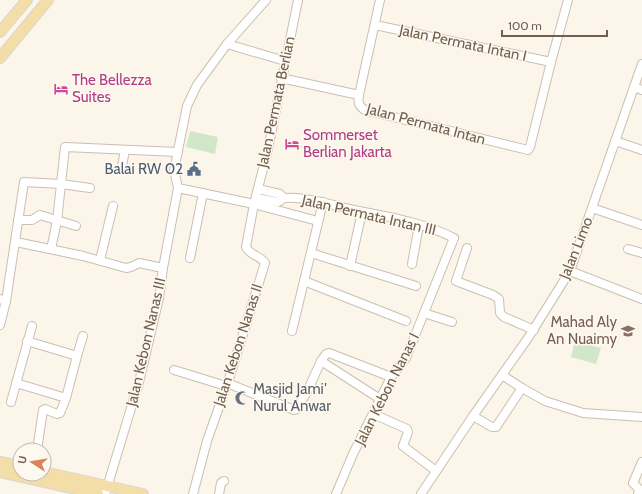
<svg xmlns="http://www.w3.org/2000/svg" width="642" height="494" font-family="Cabin,sans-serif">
<rect width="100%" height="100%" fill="#fbf6e9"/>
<g fill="#d2e7c9">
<polygon points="190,131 218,137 215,154 186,147"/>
<polygon points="575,341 601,348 596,364 571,357"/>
</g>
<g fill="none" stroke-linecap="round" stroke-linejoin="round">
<defs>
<g id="minor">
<path d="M380 0 359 95C358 102 358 106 365 110L528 150 530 147 551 62 568 0"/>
<polyline points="375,25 551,62"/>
<polyline points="227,44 285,61"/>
<polyline points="281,78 359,95"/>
<polyline points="634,87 642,90"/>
<polyline points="615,141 642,150"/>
<polyline points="122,166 125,150"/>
<polyline points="178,188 254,204 318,221"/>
<polyline points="258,189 280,194 284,198"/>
<path d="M256 198 278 202C281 201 282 198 285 198 299 196 331 204 345 208 381 216 421 221 454 238L406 358 391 377 353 454 336 494"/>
<polyline points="592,208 642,225"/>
<polyline points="18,220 32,220 40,215 76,226"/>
<polyline points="16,242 83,256 126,268 131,267 139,263 163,268"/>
<polyline points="467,248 456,281 493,295 499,299 500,313 504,317 534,330"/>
<polyline points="51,249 57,221 65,147 178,152"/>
<polyline points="628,249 642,253"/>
<polyline points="311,253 416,286"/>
<polyline points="190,258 203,193"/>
<polyline points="100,260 113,206"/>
<polyline points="412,264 419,225"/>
<polyline points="350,266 362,212"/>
<polyline points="570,271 642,299"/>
<polyline points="304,281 406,321"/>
<polyline points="0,299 6,301 0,325"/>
<polyline points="6,301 24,182 61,184 90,188"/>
<polyline points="424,313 452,322"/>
<polyline points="292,331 323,202"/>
<polyline points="27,341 77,356 66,398 60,413 57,414 45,409 43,410 37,450"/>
<polyline points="77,356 83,336"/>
<polyline points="321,361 380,399"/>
<polyline points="174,370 226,386"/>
<polyline points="502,375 522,388 545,401 583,413 642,417"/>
<polyline points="16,383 66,398"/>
<polyline points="227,383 294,410 297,409 307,392 321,361 326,354 329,353 391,377"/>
<polyline points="11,402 32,326"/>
<polyline points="378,416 407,429 408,432 403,446 436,471"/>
<polyline points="473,416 492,427 496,427 522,388"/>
<polyline points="105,494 139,382 159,298 163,268 178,188 174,170 187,106 197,85 227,44 266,0"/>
<path d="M193 494 207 441 230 376 265 263C261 256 249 255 246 247L254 204 268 149 298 0"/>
<polyline points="219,494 221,483 224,481"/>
<polyline points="421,494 473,416 528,338 570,271 642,64"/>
<polyline points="638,494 639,489 633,483 642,462"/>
</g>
<g id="major">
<polyline points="0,32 27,0"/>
<polyline points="0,58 48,0"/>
<polyline points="0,462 20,466"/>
<polyline points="0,472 98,494"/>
<polyline points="44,472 143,494"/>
</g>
</defs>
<use href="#minor" stroke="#ccbfb0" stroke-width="10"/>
<use href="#major" stroke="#dbd5d1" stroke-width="12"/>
<use href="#minor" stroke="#fff" stroke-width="8"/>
<use href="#major" stroke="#f3dea8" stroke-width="10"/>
</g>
<defs>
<symbol id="hotel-bare" viewBox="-9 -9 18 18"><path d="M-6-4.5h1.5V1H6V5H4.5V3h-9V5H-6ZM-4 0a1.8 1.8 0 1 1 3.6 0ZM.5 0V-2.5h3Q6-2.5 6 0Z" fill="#d1479c" stroke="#fdf9ef" stroke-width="2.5" paint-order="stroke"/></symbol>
<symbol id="civic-bare" viewBox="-9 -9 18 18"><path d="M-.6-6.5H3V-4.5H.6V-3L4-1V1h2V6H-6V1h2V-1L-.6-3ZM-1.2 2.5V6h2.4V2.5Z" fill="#5c6f8a" stroke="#fdf9ef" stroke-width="2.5" paint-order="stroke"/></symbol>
<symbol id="university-bare" viewBox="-9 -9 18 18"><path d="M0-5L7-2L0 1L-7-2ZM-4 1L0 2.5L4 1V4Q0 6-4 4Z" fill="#8d6e63" stroke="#fdf9ef" stroke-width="2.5" paint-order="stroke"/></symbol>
<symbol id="mosque-bare" viewBox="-9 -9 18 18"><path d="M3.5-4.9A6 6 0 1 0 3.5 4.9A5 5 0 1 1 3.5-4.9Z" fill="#6b7280" stroke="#fdf9ef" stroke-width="2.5" paint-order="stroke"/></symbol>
</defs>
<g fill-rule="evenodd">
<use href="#hotel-bare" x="51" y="79" width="20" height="20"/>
<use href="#hotel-bare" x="282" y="134" width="20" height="20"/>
<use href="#civic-bare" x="184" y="159" width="20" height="20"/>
<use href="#university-bare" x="618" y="321" width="20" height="20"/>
<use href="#mosque-bare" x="232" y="388" width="20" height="20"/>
</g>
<g text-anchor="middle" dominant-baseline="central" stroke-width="3" stroke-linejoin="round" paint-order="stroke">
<g font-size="15" fill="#735f4f" stroke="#fdf9ef">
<text transform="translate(463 43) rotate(12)">Jalan Permata Intan I</text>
<text transform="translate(276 102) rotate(-78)">Jalan Permata Berlian</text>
<text transform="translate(426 124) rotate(15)">Jalan Permata Intan</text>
<text transform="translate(369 215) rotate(13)">Jalan Permata Intan III</text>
<text transform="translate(576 248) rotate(-68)">Jalan Limo</text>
<text transform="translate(146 342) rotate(-77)">Jalan Kebon Nanas III</text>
<text transform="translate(238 345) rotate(-72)">Jalan Kebon Nanas II</text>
<text transform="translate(387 389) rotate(-63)">Jalan Kebon Nanas I</text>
</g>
<g font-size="15" fill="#b23c85" stroke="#fdf9ef" text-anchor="start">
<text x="72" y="80">The Bellezza<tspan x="72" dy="17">Suites</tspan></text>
<text x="303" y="135">Sommerset<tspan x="303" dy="17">Berlian Jakarta</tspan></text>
</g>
<g font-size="15" fill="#4e5e75" stroke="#fdf9ef" text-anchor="end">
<text x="183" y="169">Balai RW 02</text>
</g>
<g font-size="15" fill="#785e54" stroke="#fdf9ef" text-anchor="end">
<text x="617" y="322">Mahad Aly<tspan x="617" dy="17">An Nuaimy</tspan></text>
</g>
<g font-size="15" fill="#5b616d" stroke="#fdf9ef" text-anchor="start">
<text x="253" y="389">Masjid Jami'<tspan x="253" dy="17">Nurul Anwar</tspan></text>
</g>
</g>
<g transform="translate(32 462) rotate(282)"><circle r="19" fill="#fdf9ef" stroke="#c6bbaf"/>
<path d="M0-3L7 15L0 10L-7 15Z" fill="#d9835a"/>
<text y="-6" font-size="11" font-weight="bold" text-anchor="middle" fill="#735f4f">U</text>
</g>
<path d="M502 30v6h105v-6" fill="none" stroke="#735f4f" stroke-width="2"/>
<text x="508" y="30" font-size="12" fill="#735f4f" stroke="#fdf9ef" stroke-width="3" paint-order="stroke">100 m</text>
</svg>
